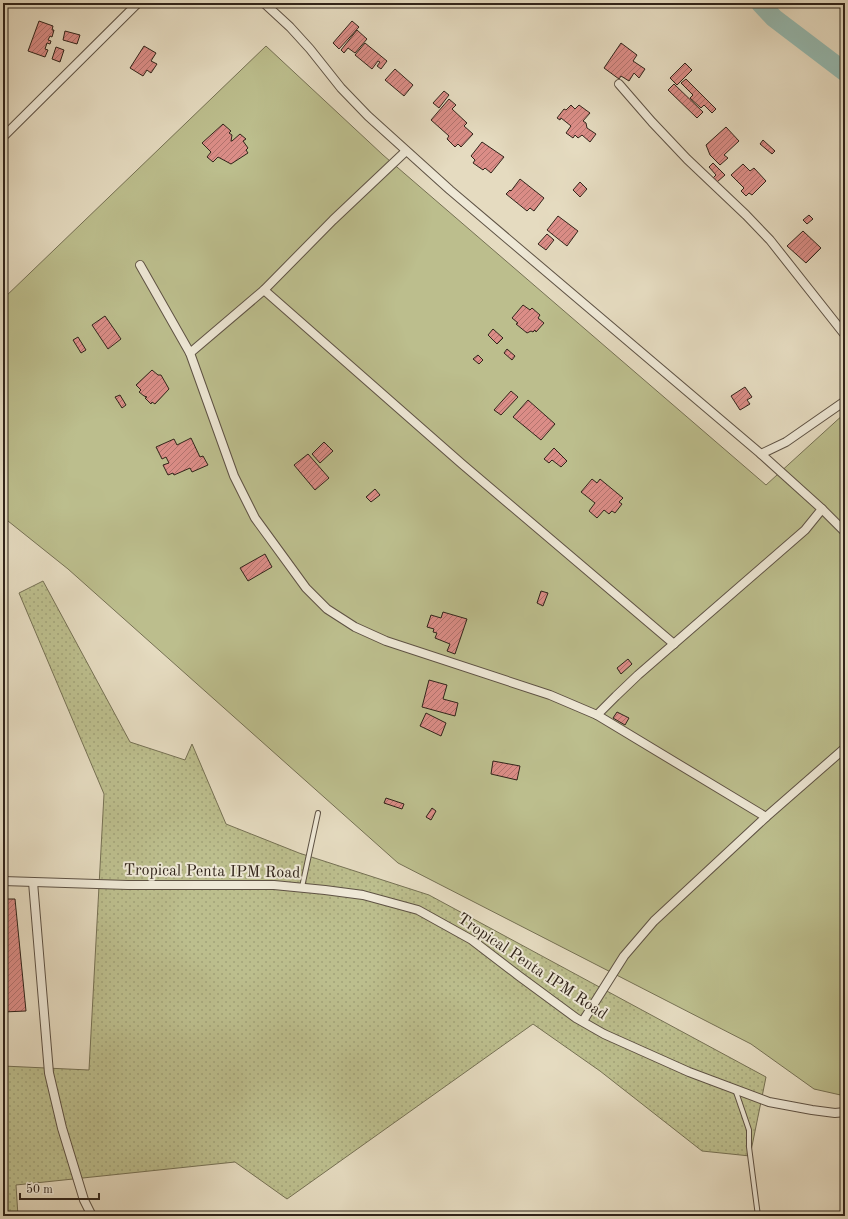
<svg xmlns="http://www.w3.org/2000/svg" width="848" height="1219" font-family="'Old Standard TT',serif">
<defs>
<pattern id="grass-dots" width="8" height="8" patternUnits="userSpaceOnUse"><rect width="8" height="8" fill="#bcbe8d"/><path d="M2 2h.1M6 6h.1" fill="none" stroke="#a2a379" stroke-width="1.8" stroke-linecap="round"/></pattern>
<pattern id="building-hatch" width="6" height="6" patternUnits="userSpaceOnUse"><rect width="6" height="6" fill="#db8d87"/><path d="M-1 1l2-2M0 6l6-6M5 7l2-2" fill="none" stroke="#b2736e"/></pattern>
</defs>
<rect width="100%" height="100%" fill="#e5dbc0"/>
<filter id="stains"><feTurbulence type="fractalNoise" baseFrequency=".005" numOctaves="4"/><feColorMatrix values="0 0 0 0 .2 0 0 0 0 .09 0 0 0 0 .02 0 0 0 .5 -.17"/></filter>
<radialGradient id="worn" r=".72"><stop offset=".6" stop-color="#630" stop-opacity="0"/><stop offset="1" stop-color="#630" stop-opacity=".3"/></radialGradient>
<polygon fill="url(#grass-dots)" stroke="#767154" points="43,581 130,742 185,760 192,744 226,824 299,853 429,895 766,1077 750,1156 702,1151 600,1071 533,1024 287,1199 235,1162 16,1185 18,1216 3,1216 3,1066 89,1070 104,794 19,593"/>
<polygon fill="#bcbe8d" stroke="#767154" points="266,46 383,155 766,485 845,413 845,1096 814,1089 751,1044 398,863 68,569 3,517 3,299"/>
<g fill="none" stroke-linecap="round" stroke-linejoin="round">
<polyline stroke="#96bbb2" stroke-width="19" points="760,3 774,18 845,72"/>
</g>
<g fill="url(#building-hatch)" stroke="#31241a">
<polygon points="39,21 53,26 52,30 54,30 52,37 50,36 48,40 51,41 50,44 47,43 45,49 48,50 45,57 28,51"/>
<polygon points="352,21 359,27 339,49 333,43"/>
<polygon points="357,30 367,39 355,53 348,48 344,53 341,50"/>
<polygon points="65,31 80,35 77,44 63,40"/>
<polygon points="365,43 387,61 381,69 377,66 380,62 378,61 372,69 355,55"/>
<polygon points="621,43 637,55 633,61 645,69 639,78 634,73 629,81 621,76 619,79 604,68"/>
<polygon points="144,46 156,53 151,61 157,64 151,73 147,70 143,76 130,68"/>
<polygon points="56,47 64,50 60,62 52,59"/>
<polygon points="685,63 692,70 677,85 670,78"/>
<polygon points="395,69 413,85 404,96 385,80"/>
<polygon points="686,79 716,109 712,113 704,105 701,108 690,98 693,95 681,83"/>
<polygon points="674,84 703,112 697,118 668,90"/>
<polygon points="444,91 449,95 439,108 433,103"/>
<polygon points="449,99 456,105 452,109 467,123 464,126 473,134 461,147 458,144 455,147 447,139 449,136 431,120"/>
<polygon points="571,105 575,109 579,105 590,113 583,121 586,123 587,128 596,134 590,142 582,135 578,138 575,135 573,138 566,133 571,126 561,118 560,120 557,118 564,109 566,110"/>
<polygon points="223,124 231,131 229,133 232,135 231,141 232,141 240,134 246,139 243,141 248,148 246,150 248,153 231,164 218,157 213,162 207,157 211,152 202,143"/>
<polygon points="726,127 739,141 724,155 728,158 720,165 710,155 706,145"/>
<polygon points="763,140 775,151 772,154 760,144"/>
<polygon points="482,142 504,157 491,173 485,168 483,170 473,163 475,160 471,156"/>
<polygon points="713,163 725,175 717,182 713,178 716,175 709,167"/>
<polygon points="743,164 750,171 754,168 766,181 752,195 749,193 746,196 741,191 744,188 731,175"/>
<polygon points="520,179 544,198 534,211 530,208 527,211 506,194 510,190 511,191"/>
<polygon points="580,182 587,189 580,197 573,190"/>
<polygon points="809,215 813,219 807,224 803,220"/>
<polygon points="558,216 578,231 567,246 547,230"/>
<polygon points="803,231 821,248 806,263 787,246"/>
<polygon points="547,234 554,240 546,250 538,244"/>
<polygon points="523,305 530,310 532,308 540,315 538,318 544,323 536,332 535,330 533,332 531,331 527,333 516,324 518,323 512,318"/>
<polygon points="105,316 121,339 108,349 92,325"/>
<polygon points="493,329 503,338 497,344 488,335"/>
<polygon points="78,337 86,350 81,353 73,340"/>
<polygon points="507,349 515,356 512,360 504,353"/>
<polygon points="478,355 483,360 479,364 473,359"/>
<polygon points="152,370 158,375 161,375 169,389 155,404 152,402 151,404 145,398 147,397 144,396 139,392 141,390 136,385"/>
<polygon points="745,387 752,397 747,400 750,404 740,410 731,396"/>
<polygon points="511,391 518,397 501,415 494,410"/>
<polygon points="120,395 126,405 122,408 115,397"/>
<polygon points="528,400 555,424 541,440 513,417"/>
<polygon points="191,438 200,457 203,456 208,465 192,472 190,468 174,475 173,473 168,475 163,465 169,463 166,457 162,459 156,447 174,439 177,445"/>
<polygon points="324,442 333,451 320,463 312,454"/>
<polygon points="554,448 567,461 561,467 552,460 549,463 544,459"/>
<polygon points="308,454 329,478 315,490 294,465"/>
<polygon points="592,479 597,483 600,479 623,498 619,502 622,504 615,513 612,511 609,514 604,510 597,518 589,511 595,503 581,492"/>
<polygon points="375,489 380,495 371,502 366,497"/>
<polygon points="265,554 272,567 248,581 240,568"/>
<polygon points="541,591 548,593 543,606 537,603"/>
<polygon points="443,612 467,619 455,654 447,651 450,644 435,638 437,633 433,632 434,629 427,627 431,615 441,618"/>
<polygon points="628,659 632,664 621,674 617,668"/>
<polygon points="429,680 447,685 443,699 458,703 455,716 422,707"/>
<polygon points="617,712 629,718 625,725 613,718"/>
<polygon points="426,713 446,723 441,736 420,726"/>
<polygon points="493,761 520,766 517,780 491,774"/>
<polygon points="386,798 404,804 402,809 384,803"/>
<polygon points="432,808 436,811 431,820 426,817"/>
<polygon points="3,899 15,899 26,1011 3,1012"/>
</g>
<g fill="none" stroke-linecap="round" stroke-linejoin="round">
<defs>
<g id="service">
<polyline points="302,887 318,813"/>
<polyline points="735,1089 749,1130 749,1147 758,1216"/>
</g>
<g id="minor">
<polyline points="264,3 290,27 310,49 341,88 368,116 450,190 761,454 786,442 845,401"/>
<polyline points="619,84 652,122 687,159 746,215 770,240 845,335"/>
<polyline points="4,136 138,3"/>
<polyline points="140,265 190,353 234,476 255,518 306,588 327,609 355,627 386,641 550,695 597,715 616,696 638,675 805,530 822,509 761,454"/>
<polyline points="264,290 462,464 674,644"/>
<polyline points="190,353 264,290 333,220 406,151"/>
<polyline points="822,509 845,532"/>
<polyline points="597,715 766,817"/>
<polyline points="3,881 128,885 274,885 325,890 363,895 418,910 472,940 519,976 576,1018 604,1034 689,1072 769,1102 812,1110 835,1113 845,1112"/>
<polyline points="33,882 49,1073 62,1128 84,1200 92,1216"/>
<polyline points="583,1021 624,956 654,921 766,817 845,748"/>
</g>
</defs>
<use href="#service" stroke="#5e5244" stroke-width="6"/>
<use href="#minor" stroke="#5e5244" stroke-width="10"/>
<use href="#service" stroke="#eee8d6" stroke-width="4"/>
<use href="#minor" stroke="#eee8d6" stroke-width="8"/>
</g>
<g text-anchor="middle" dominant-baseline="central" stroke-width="4" stroke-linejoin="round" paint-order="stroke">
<g font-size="16" fill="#31241a" stroke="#eee8d6">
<text transform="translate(212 872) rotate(1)">Tropical Penta IPM Road</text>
<text transform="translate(532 967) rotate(34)">Tropical Penta IPM Road</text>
</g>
</g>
<rect width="848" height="1219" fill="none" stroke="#e5dbc0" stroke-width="16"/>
<rect x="4" y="4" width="840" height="1211" fill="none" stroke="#31241a" stroke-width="2"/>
<rect x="8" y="8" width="832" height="1203" fill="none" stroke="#31241a"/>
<path d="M20 1193v6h79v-6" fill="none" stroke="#31241a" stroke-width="2"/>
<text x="26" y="1193" font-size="12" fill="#31241a" stroke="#eee8d6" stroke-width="3" paint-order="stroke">50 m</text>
<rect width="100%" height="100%" filter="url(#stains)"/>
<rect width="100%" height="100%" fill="url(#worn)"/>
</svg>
